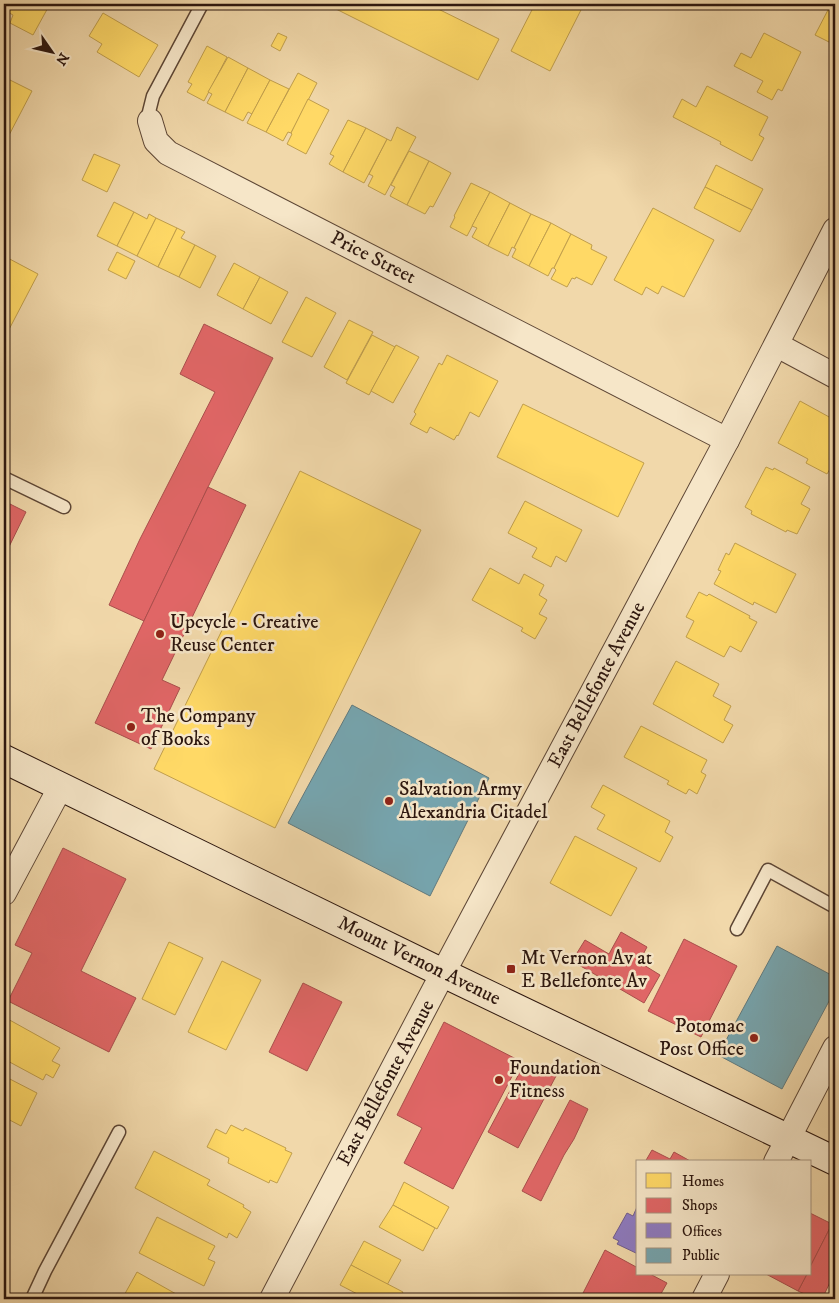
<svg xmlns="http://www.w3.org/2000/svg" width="839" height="1303" font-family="'IM FELL DW Pica',serif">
<rect width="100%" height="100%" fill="#f1d8aa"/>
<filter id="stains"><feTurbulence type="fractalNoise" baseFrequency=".004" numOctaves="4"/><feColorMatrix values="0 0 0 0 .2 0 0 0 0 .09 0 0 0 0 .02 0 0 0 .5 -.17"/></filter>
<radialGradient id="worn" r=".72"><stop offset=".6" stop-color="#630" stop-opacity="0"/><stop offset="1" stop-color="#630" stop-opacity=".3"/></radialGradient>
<g fill="#ffd966" stroke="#c09e4c">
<polygon points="4,4 50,4 33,35 10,23 13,15 4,10"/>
<polygon points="333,4 428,4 499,39 478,80 332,7"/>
<polygon points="535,4 584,4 550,71 511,51"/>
<polygon points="829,8 835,11 835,45 815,35"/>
<polygon points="103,13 158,45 139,77 97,52 102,44 89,36"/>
<polygon points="278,33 287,37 280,51 271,46"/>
<polygon points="764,33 801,52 782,91 778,89 772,100 757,92 763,81 734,66 741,53 751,58"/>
<polygon points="207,46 227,57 204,101 187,92 192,84 188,82"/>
<polygon points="228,57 248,68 225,112 207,103 212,94 208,92"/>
<polygon points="248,68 270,80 252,114 248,112 243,121 225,112"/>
<polygon points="298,73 317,83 291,133 288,132 283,141 266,132"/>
<polygon points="4,77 32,91 7,139 4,137"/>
<polygon points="270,80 289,89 266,132 247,123"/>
<polygon points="707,86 768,117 759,135 764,138 752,161 720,144 721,142 673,117 682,99 696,107"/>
<polygon points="308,99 329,110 306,154 287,144 292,134 291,133"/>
<polygon points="348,120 366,128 343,172 329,164 334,156 330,154"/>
<polygon points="397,127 416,137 385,195 368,186 373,176 369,174 387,139 391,141"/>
<polygon points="366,128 387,139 364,183 343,172"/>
<polygon points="409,151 429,161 407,205 390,196 395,187 391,185"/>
<polygon points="94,154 120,165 107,192 82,180"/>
<polygon points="429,161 451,173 433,207 430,206 425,214 407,205"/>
<polygon points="716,165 763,189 752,210 705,187"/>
<polygon points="471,183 490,192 467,236 450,227 455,217 454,216"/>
<polygon points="705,187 752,210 740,232 694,208"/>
<polygon points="490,192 510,203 488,246 472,237 477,228 472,226"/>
<polygon points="114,202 134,212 117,246 97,236"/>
<polygon points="510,203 531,214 514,248 512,247 508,256 488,246"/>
<polygon points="653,208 714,240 684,297 662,286 658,294 646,287 642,295 614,280"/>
<polygon points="134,212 147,219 149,214 156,218 137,256 117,246"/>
<polygon points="531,214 551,223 529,266 512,257 516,249 514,248"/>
<polygon points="156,218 177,228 158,267 137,256"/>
<polygon points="551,223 571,234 554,268 552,268 548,276 529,266"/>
<polygon points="177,228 185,232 181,238 195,245 179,277 158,267"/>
<polygon points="571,234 592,245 591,249 607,257 592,285 576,277 575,279 572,278 567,287 551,279 556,270 554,268"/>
<polygon points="195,245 216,256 200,288 179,277"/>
<polygon points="117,252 135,261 126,279 108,270"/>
<polygon points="4,256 38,274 4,339"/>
<polygon points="234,263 260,277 243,309 217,295"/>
<polygon points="260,277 288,292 271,324 243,309"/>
<polygon points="306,297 336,313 312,357 282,342"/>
<polygon points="349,320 373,332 347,380 324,367"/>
<polygon points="372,335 395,347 369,395 346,383"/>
<polygon points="396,345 419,357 393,403 371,391"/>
<polygon points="447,355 498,381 479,417 470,412 458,436 457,435 454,440 430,427 427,433 410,424 416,414 414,412 439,363 442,365"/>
<polygon points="800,401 831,418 830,421 835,423 835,465 833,464 827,474 806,463 808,459 778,443"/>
<polygon points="523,404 644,463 618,517 497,457"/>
<polygon points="766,467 773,470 774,468 810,487 801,504 810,509 797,534 787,530 786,532 751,514 752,511 745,507"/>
<polygon points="300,471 421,530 275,828 154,769"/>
<polygon points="525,501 582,530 566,562 556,556 551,567 532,557 537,548 508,533"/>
<polygon points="735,543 796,574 776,613 754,602 753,605 714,584 721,571 718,570 726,553 729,555"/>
<polygon points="490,568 519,584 524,574 544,585 539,595 547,600 539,614 547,618 535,639 521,631 523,628 472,600"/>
<polygon points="699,592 707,596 709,594 750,616 749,618 757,622 741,652 730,646 724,657 686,637 694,621 686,617"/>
<polygon points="676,661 719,684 713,696 731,706 724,720 733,725 723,743 653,704"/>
<polygon points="641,726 707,760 701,772 706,775 697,794 689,789 686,794 667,784 669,781 624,757"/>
<polygon points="603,785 670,821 665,832 673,837 660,862 597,829 605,815 591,807"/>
<polygon points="575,836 637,868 611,916 550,883"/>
<polygon points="169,942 203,958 175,1015 142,999"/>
<polygon points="222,961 261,980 226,1050 188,1032"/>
<polygon points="6,1018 60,1048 52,1061 60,1065 53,1078 46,1074 43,1080 4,1059 4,1023"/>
<polygon points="4,1076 37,1093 21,1126 4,1117"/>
<polygon points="231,1125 243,1131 245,1128 286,1148 285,1150 292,1153 277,1183 270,1180 269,1183 228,1163 229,1158 207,1147 216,1129 226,1134"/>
<polygon points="154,1151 210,1180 207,1185 244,1205 243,1207 251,1212 237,1238 229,1233 227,1238 135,1188"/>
<polygon points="404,1182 449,1207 437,1229 393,1205"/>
<polygon points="393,1205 435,1228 423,1251 379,1227"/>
<polygon points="157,1217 215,1246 208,1259 215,1262 204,1286 139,1253"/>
<polygon points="364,1241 401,1260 387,1285 351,1265"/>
<polygon points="351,1265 403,1292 399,1299 367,1299 340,1285"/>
<polygon points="137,1272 185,1299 122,1299"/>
</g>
<g fill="#e06666" stroke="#aa4e4c">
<polygon points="204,324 273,358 208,487 144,621 109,605 140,539 215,392 180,374"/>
<polygon points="208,487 246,505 162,680 180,688 151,749 95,723"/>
<polygon points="4,501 26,512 4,557"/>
<polygon points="63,848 126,879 81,971 136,998 109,1052 8,1001 32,953 15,945"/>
<polygon points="621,932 647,947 639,962 660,975 644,1003 572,961 585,940 609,954"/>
<polygon points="684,939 737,966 701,1037 648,1011"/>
<polygon points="303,983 342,1002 307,1071 269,1052"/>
<polygon points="444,1022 520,1061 453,1189 404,1163 422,1128 397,1115"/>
<polygon points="531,1063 556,1076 518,1148 488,1132 520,1072 525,1075"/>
<polygon points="570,1100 588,1109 574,1139 564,1155 541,1201 522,1191"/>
<polygon points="652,1150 670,1159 674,1152 692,1162 645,1162"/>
<polygon points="810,1213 832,1224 810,1267"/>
<polygon points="832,1224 835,1226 835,1272 822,1299 815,1299 798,1291 807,1274 810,1274 810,1267"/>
<polygon points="605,1250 638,1268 638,1274 650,1274 667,1283 658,1299 580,1299"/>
<polygon points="766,1274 807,1274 798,1291"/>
</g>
<polygon fill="#8e7cc3" stroke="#715d8d" points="637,1207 638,1207 638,1254 617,1244 619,1241 613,1238 627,1213 633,1216"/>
<g fill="#76a5af" stroke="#607a7f">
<polygon points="352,705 489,778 430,896 288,823"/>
<polygon points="777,946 835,977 835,990 782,1089 718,1055"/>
</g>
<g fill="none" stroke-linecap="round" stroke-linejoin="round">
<defs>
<g id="lane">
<polyline points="150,121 149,112 153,96 202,4"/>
<polyline points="4,478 64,507"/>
<polyline points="737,929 768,870 835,907"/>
<polyline points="32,1299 45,1271 119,1132"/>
</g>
<g id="street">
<polyline points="150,121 156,141 168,153 727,440"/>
<polyline points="777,345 835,376"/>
<polyline points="4,893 61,786"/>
<polyline points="776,1162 835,1048"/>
<polyline points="272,1299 443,973 727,440 835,230"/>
<polyline points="704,1299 717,1274"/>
</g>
<polyline id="secondary" points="4,759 443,973 835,1161"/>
</defs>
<use href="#lane" stroke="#5d4635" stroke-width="15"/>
<use href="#street" stroke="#5d4635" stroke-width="26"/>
<use href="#secondary" stroke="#2c160e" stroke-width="30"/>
<use href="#lane" stroke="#f6e6c8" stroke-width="12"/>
<use href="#street" stroke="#f6e6c8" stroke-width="24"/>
<use href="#secondary" stroke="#f6e6c8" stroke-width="28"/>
</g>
<g fill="#8f2418" stroke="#f6e6c8" stroke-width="2">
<circle cx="160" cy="634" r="5"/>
<circle cx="131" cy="727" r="5"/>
<circle cx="389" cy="801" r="5"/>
<rect x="506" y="964" width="10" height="10" rx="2.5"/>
<circle cx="754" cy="1038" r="5"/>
<circle cx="499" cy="1080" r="5"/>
</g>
<g text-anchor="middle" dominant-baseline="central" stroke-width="5" stroke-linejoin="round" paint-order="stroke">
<g font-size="20" fill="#2c160e" stroke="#f6e6c8">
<text transform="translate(373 258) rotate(27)">Price Street</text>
<text transform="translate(597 685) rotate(-62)">East Bellefonte Avenue</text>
<text transform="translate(419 961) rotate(26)">Mount Vernon Avenue</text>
<text transform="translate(386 1083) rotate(-62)">East Bellefonte Avenue</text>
</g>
<g font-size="20" fill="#2c160e" stroke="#f6e6c8" text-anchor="start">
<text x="170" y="622">Upcycle - Creative<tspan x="170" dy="23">Reuse Center</tspan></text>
<text x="141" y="716">The Company<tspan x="141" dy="23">of Books</tspan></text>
<text x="399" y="789">Salvation Army<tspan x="399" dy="23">Alexandria Citadel</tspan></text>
<text x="521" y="958">Mt Vernon Av at<tspan x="521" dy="23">E Bellefonte Av</tspan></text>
<text x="744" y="1026" text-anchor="end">Potomac<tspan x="744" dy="23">Post Office</tspan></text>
<text x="509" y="1068">Foundation<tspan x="509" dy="23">Fitness</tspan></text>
</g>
</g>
<rect width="839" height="1303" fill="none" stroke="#f1d8aa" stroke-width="20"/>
<rect x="5" y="5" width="829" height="1293" fill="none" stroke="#2c160e" stroke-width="2.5"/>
<rect x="10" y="10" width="819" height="1283" fill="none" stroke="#2c160e"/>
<rect x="636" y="1160" width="175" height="115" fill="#f6e6c8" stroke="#a5937e"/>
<rect x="646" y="1173" width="25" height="15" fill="#ffd966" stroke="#a5937e"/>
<text x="682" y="1186" font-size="15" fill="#2c160e">Homes</text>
<rect x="646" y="1198" width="25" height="15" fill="#e06666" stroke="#a5937e"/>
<text x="682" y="1210" font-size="15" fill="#2c160e">Shops</text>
<rect x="646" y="1223" width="25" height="15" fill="#8e7cc3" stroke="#a5937e"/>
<text x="682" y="1236" font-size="15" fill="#2c160e">Offices</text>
<rect x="646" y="1248" width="25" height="15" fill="#76a5af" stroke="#a5937e"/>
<text x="682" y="1260" font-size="15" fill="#2c160e">Public</text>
<g transform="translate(52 52) rotate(124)" stroke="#f6e6c8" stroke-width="4" paint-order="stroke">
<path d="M0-4L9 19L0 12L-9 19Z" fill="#2c160e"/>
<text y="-8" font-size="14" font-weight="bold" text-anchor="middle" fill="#2c160e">N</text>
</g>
<rect width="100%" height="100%" filter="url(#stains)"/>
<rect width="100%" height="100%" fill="url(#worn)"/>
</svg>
